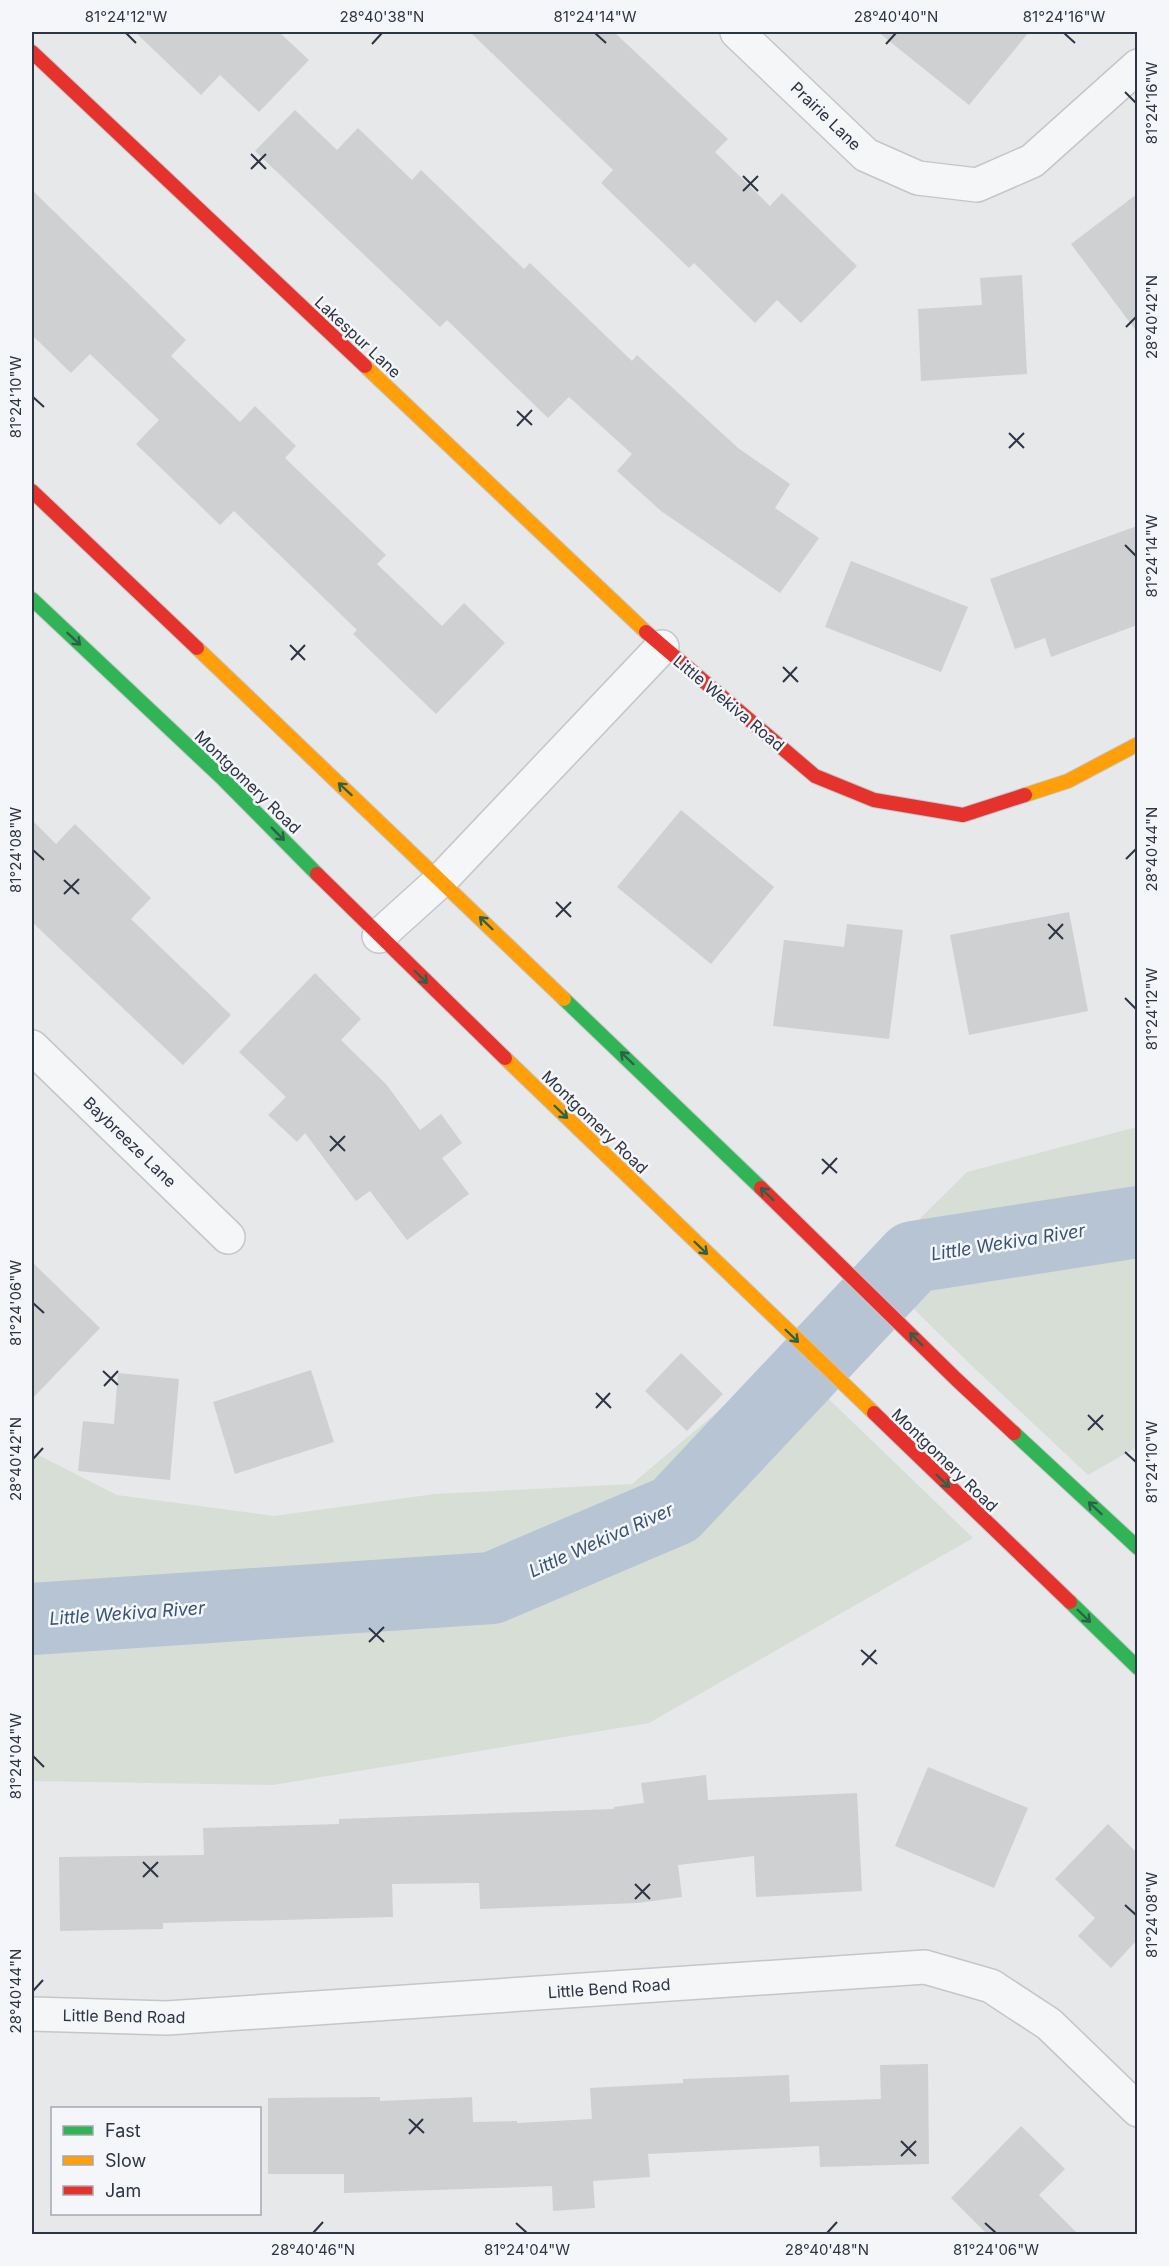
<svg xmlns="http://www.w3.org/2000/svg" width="1169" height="2266" font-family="Inter,sans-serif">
<rect width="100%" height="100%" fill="#e6e8ea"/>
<g fill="#d7ded6">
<polygon points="1137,1127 1137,1447 1088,1475 971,1365 871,1267 967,1172"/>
<polygon points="782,1354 973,1538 649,1723 273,1785 32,1781 32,1452 117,1495 274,1516 435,1494 632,1484 755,1380"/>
</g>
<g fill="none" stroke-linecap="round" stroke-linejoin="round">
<polyline stroke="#b6c4d3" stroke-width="72" points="32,1619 492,1588 675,1510 913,1257 1138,1222"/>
</g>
<g fill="#ced0d2">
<polygon points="135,32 279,32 309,60 259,112 220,75 201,95"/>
<polygon points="470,32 614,32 728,139 715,152 770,206 782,193 857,266 801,323 777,300 755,323 694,263 689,268 601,183 613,170"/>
<polygon points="878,32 1029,32 969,105"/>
<polygon points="295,110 337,150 358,128 412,180 421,170 524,269 530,263 632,361 637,355 738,448 790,484 775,508 819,538 780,593 661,511 617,471 632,454 569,397 548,418 447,320 440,327 255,151"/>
<polygon points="32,190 186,340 171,356 240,422 255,406 296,446 285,458 386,555 377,564 442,626 464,603 505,643 436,714 353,634 357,630 234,511 220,525 136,444 159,420 90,354 71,373 32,335"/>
<polygon points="1137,194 1137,332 1071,244"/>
<polygon points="1022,275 1027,374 921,381 918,309 982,305 980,278"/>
<polygon points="1137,526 1137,625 1051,657 1045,638 1015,649 990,579"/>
<polygon points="851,561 968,607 941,672 825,627"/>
<polygon points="681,810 774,887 711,964 617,887"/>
<polygon points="32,820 56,844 75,824 151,898 131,919 231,1015 183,1065 32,922"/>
<polygon points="1069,912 1088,1011 969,1035 950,935"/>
<polygon points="847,924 903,930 889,1039 773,1026 784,940 844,947"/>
<polygon points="315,973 361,1019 341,1040 386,1084 420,1130 441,1114 462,1143 442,1158 469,1194 407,1240 370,1191 356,1201 305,1133 297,1142 268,1115 286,1097 239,1052"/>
<polygon points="32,1262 100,1328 32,1399"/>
<polygon points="681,1353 723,1394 687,1431 645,1391"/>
<polygon points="311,1370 334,1442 235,1474 213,1402"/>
<polygon points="118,1373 179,1379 170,1480 78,1471 83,1421 114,1424"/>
<polygon points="928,1767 1028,1808 994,1888 895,1846"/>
<polygon points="706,1775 708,1800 857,1793 862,1891 756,1897 754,1856 678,1865 682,1897 638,1903 480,1909 479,1883 392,1884 393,1917 163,1923 163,1929 60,1931 59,1857 204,1855 203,1828 339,1824 339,1819 614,1809 614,1807 644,1803 641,1783"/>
<polygon points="1108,1824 1137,1853 1137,1940 1111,1968 1078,1936 1095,1918 1055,1879"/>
<polygon points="928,2064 929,2164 820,2167 819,2146 648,2154 650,2177 593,2181 595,2208 553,2211 552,2186 344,2193 344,2174 268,2174 268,2098 380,2097 380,2101 472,2097 473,2122 517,2121 517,2123 592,2119 590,2088 683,2083 683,2079 789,2075 790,2102 881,2099 880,2065"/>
<polygon points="1021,2126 1065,2169 1039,2195 1079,2235 988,2235 951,2198"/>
</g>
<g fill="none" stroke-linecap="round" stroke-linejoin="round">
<defs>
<g id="street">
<polyline points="737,32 866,155 918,178 977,185 1032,161 1138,66"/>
<polyline points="379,936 441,880 662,647"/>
<polyline points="32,1047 228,1237"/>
<polyline points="32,2014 167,2018 925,1967 991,1986 1049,2024 1138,2110"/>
</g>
<g id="fast">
<polyline points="32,599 223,779 317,874"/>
<polyline points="564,999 761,1188"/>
<polyline points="1014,1433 1138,1548"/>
<polyline points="1070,1602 1138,1668"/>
</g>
<g id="slow">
<polyline points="365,366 646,632"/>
<polyline points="197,648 564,999"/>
<polyline points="1025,795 1068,781 1138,744"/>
<polyline points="505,1058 874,1413"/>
</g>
<g id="jam">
<polyline points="32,52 365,366"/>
<polyline points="32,491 197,648"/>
<polyline points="646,632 815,776 874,800 963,815 1025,795"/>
<polyline points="317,874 505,1058"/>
<polyline points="761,1188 957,1380 1014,1433"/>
<polyline points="874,1413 1070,1602"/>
</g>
</defs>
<use href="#street" stroke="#c4c6c8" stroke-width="36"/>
<use href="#fast" stroke="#c4c6c8" stroke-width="16"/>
<use href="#slow" stroke="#c4c6c8" stroke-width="16"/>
<use href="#jam" stroke="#c4c6c8" stroke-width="16"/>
<use href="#street" stroke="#f5f6f7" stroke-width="33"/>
<use href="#fast" stroke="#30b455" stroke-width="14"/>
<use href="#slow" stroke="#ff9f0a" stroke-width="14"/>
<use href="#jam" stroke="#e5322d" stroke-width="14"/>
</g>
<defs><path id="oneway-shaft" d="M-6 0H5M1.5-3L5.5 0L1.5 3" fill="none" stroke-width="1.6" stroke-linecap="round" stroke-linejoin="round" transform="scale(1.5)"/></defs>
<g stroke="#2e6149">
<use href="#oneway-shaft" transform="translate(74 639) rotate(43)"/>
<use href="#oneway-shaft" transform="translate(345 789) rotate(-137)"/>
<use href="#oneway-shaft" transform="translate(278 834) rotate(45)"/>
<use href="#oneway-shaft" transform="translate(486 923) rotate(-136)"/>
<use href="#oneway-shaft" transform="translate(421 977) rotate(44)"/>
<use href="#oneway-shaft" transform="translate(627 1058) rotate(-136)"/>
<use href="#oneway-shaft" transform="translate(561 1112) rotate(44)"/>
<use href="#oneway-shaft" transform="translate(767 1194) rotate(-136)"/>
<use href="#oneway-shaft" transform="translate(701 1248) rotate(44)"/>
<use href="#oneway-shaft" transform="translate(792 1336) rotate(44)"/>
<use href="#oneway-shaft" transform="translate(916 1339) rotate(-135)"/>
<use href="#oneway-shaft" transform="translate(943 1481) rotate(44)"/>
<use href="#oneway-shaft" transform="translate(1095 1508) rotate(-137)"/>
<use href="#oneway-shaft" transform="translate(1084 1616) rotate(44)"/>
</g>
<path fill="none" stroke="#2d3443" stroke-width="2" d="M126 33 136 43M595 33 606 43M1064 33 1075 43M372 44 382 33M886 44 896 33M1125 92 1136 103M251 154 266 169M251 169 266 154M743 176 758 191M743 191 758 176M1126 327 1136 317M33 397 44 407M517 411 532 425M517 426 532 410M1009 433 1024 448M1009 448 1024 433M1125 545 1136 556M290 645 305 660M291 660 305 645M783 667 798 682M783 682 797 667M33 850 44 860M1126 859 1136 849M64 880 79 894M64 894 79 879M556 902 571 917M556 917 571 902M1048 924 1063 939M1049 939 1063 924M1125 998 1136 1009M330 1136 345 1151M330 1151 345 1136M822 1159 837 1173M822 1174 837 1158M33 1303 44 1313M103 1371 118 1385M104 1386 118 1371M596 1393 611 1408M596 1408 610 1393M1088 1415 1103 1430M1088 1430 1103 1415M1125 1452 1136 1462M33 1459 43 1448M369 1628 384 1642M369 1642 384 1627M861 1650 877 1664M862 1665 876 1650M33 1756 44 1767M143 1862 158 1877M143 1877 158 1862M635 1884 650 1899M635 1899 650 1884M1125 1905 1136 1915M33 1991 43 1980M409 2119 424 2133M409 2134 423 2119M901 2141 916 2156M901 2156 916 2141M516 2223 527 2233M985 2223 996 2233M313 2233 323 2222M827 2233 837 2222"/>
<g text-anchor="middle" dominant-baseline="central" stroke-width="5" stroke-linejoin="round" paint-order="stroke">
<g font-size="16" fill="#2d3443" stroke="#f4f6f9">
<text transform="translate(826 116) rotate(44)">Prairie Lane</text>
<text transform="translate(358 337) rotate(43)">Lakespur Lane</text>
<text transform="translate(729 703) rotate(40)">Little Wekiva Road</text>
<text transform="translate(248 782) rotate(44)">Montgomery Road</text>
<text transform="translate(595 1122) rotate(44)">Montgomery Road</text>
<text transform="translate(130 1142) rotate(44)">Baybreeze Lane</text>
<text transform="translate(945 1460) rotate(44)">Montgomery Road</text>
<text transform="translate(609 1988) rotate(-4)">Little Bend Road</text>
<text transform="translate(124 2016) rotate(1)">Little Bend Road</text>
</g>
<g font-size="18" font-style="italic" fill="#395375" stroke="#f4f6f9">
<text transform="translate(1008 1242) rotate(-9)">Little Wekiva River</text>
<text transform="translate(601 1540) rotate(-24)">Little Wekiva River</text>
<text transform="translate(127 1613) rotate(-4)">Little Wekiva River</text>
</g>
</g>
<rect width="1169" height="2266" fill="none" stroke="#f4f6f9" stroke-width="66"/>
<rect x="51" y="2107" width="210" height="108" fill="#f4f6f9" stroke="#a4a8b0" stroke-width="1.5"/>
<rect x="63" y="2126" width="30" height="9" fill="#30b455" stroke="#a4a8b0" stroke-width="1.5"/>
<text x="105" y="2137" font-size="18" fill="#2d3443">Fast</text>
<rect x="63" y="2156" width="30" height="9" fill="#ff9f0a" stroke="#a4a8b0" stroke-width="1.5"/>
<text x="105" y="2167" font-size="18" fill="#2d3443">Slow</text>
<rect x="63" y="2186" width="30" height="9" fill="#e5322d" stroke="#a4a8b0" stroke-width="1.5"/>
<text x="105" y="2197" font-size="18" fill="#2d3443">Jam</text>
<rect x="33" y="33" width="1103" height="2200" fill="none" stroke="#2d3443" stroke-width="2"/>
<g font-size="15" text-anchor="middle" fill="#2d3443">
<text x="126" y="22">81°24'12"W</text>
<text x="382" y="22">28°40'38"N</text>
<text x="595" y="22">81°24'14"W</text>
<text x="896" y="22">28°40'40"N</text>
<text x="1064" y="22">81°24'16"W</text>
<text transform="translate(1152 103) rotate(-90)" y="5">81°24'16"W</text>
<text transform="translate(1152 317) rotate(-90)" y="5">28°40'42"N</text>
<text transform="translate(16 397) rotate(-90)" y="5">81°24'10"W</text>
<text transform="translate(1152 556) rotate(-90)" y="5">81°24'14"W</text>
<text transform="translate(1152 849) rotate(-90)" y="5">28°40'44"N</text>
<text transform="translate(16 850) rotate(-90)" y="5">81°24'08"W</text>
<text transform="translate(1152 1009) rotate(-90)" y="5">81°24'12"W</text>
<text transform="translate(16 1303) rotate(-90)" y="5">81°24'06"W</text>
<text transform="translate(16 1459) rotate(-90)" y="5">28°40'42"N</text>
<text transform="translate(1152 1462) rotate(-90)" y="5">81°24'10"W</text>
<text transform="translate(16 1756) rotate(-90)" y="5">81°24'04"W</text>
<text transform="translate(1152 1915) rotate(-90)" y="5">81°24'08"W</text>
<text transform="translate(16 1991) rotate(-90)" y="5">28°40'44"N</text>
<text x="313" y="2255">28°40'46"N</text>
<text x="527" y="2255">81°24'04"W</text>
<text x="827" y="2255">28°40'48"N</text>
<text x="996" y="2255">81°24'06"W</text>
</g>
</svg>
